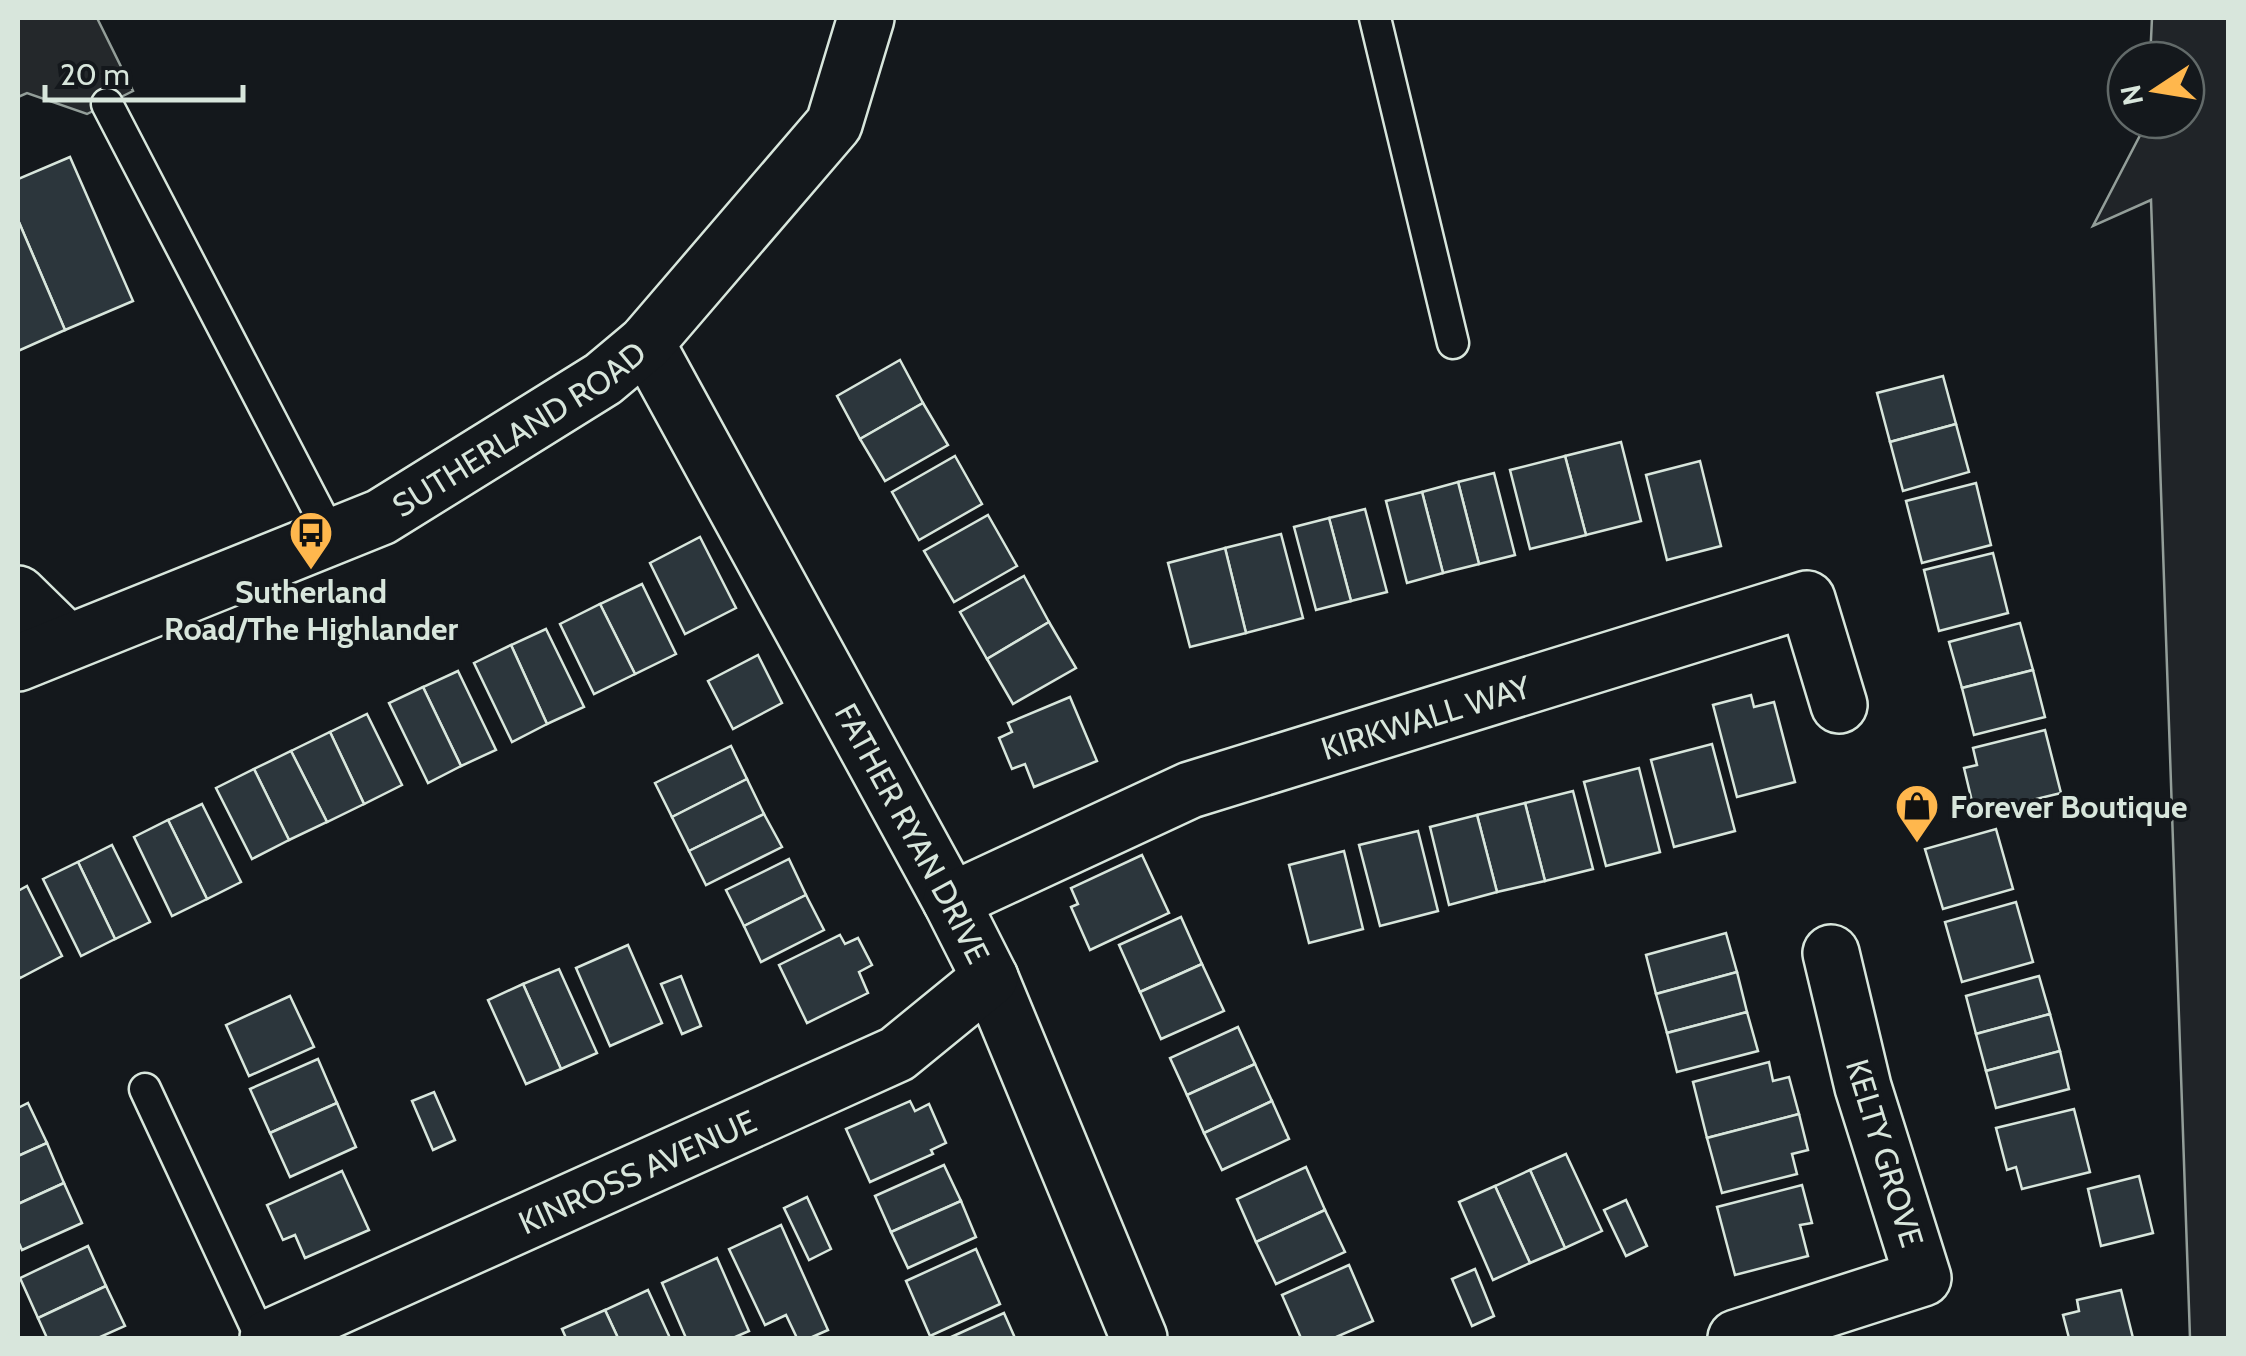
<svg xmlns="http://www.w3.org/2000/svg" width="2246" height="1356" font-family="Cabin,sans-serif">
<rect width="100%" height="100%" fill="#14181c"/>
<polygon fill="#202428" stroke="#939e99" stroke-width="2.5" points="2152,18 2228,18 2228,1338 2190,1338 2151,200 2093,226 2148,120 2186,120 2186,60 2150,60"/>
<polygon fill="#24282b" stroke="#939e99" stroke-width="2.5" points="18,18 97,18 133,91 87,114 27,93 18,97"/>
<g fill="#2c363c" stroke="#d8e6dc" stroke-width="2.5">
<polygon points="70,157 133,301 65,330 18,220 18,179"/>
<polygon points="18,220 65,330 18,351"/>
<polygon points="900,360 923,403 860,439 837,396"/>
<polygon points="1943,376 1956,424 1890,442 1877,393"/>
<polygon points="923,403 948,445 885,481 860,439"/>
<polygon points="1956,424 1969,472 1903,491 1890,442"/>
<polygon points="1621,442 1641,521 1586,535 1565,456"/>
<polygon points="955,456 982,504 919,540 892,492"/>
<polygon points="1565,456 1586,535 1530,549 1510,470"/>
<polygon points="1700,461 1721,546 1667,560 1646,475"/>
<polygon points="1494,473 1515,555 1479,564 1458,482"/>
<polygon points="1458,482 1479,564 1443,573 1422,492"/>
<polygon points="1976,483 1991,545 1922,563 1906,501"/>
<polygon points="1422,492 1443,573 1407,583 1386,501"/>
<polygon points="1365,509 1387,592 1351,601 1329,518"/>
<polygon points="988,515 1017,566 954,602 924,551"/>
<polygon points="1329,518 1351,601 1316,610 1294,527"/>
<polygon points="1281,534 1303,618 1246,633 1225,548"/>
<polygon points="700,537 736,608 685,634 650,563"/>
<polygon points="1225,548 1246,633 1190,647 1168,563"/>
<polygon points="1993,553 2008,613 1939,631 1924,570"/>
<polygon points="1024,576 1049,622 987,659 960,612"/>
<polygon points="642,584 676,654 635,674 600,604"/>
<polygon points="600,604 635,674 594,694 560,624"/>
<polygon points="1049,622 1076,668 1013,704 987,659"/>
<polygon points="2020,623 2033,670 1962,688 1949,642"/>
<polygon points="546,629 584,707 547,724 511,645"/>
<polygon points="511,645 547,724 512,742 474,663"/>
<polygon points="758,655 782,703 733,729 708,681"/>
<polygon points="2033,670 2045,717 1974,735 1962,688"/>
<polygon points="458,671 496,750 461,766 423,687"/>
<polygon points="423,687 461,766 428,783 389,703"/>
<polygon points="1751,695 1754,707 1774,702 1795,782 1737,797 1713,705"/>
<polygon points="1070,697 1097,761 1034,787 1025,764 1012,769 999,738 1012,732 1008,723"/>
<polygon points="367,714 402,785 364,804 330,732"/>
<polygon points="2045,730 2061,793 1975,814 1964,768 1977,765 1973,748"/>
<polygon points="330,732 364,804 327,822 291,751"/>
<polygon points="1712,744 1735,831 1674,847 1651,760"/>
<polygon points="731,746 747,779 672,817 655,783"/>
<polygon points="291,751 327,822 289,840 254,769"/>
<polygon points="1639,768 1660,852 1606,866 1584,782"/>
<polygon points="254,769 289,840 252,859 216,788"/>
<polygon points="747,779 764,814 689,851 672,817"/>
<polygon points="1573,791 1593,869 1545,881 1525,803"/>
<polygon points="1525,803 1545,881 1497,892 1477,815"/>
<polygon points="202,804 241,882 207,899 168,820"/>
<polygon points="764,814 782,847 706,885 689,851"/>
<polygon points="1477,815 1497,892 1449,905 1430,827"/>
<polygon points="168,820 207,899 172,916 134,837"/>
<polygon points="1996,829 2013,889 1943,909 1925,849"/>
<polygon points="1418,831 1438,911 1380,926 1359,845"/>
<polygon points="112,845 150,922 115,939 78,862"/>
<polygon points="1344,851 1363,929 1309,943 1289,865"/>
<polygon points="1142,855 1169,913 1090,950 1071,907 1078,904 1071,888"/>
<polygon points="789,859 806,895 744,926 726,890"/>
<polygon points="78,862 115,939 81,956 43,879"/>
<polygon points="27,886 62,956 20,978 18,974 18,891"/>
<polygon points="806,895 824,930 761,962 744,926"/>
<polygon points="2016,902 2033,962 1962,982 1945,922"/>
<polygon points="1181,917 1202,964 1140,992 1119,945"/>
<polygon points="1726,933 1737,972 1656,994 1646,955"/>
<polygon points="840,935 845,944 858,938 872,965 859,972 868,993 807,1023 779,965"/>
<polygon points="628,945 662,1023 610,1046 576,968"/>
<polygon points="1202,964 1224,1011 1161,1039 1140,992"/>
<polygon points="559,969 597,1053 561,1069 523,984"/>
<polygon points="1737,972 1747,1012 1667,1033 1656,994"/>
<polygon points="681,976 701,1026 682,1034 661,984"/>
<polygon points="2039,976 2050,1014 1976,1034 1966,996"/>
<polygon points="523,984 561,1069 526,1084 488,1000"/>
<polygon points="290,996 314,1047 249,1076 226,1025"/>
<polygon points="1747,1012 1758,1051 1677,1072 1667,1033"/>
<polygon points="2050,1014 2060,1051 1986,1071 1976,1034"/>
<polygon points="1238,1027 1255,1064 1187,1095 1170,1058"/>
<polygon points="2060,1051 2069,1089 1996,1108 1986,1071"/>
<polygon points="318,1059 337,1103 270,1133 250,1089"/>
<polygon points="1769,1062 1773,1081 1789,1077 1799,1114 1707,1138 1693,1082"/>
<polygon points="1255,1064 1272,1101 1204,1133 1187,1095"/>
<polygon points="434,1092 455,1140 433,1150 412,1101"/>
<polygon points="910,1101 915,1111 929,1104 946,1143 931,1150 933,1154 870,1182 846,1129"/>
<polygon points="1272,1101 1289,1139 1222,1170 1204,1133"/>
<polygon points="28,1103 47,1143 18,1156 18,1108"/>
<polygon points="337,1103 356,1147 290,1177 270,1133"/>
<polygon points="2074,1109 2090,1172 2022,1189 2016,1167 2007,1170 1996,1128"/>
<polygon points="1799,1114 1808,1150 1792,1154 1797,1174 1722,1193 1707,1138"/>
<polygon points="47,1143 64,1183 18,1204 18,1156"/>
<polygon points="1566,1154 1602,1231 1565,1248 1530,1170"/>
<polygon points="944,1165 961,1201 891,1232 875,1196"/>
<polygon points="1306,1167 1325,1210 1256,1242 1237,1199"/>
<polygon points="1530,1170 1565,1248 1530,1263 1495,1186"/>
<polygon points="342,1171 369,1230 305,1258 295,1235 283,1240 267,1205"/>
<polygon points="2139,1176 2153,1233 2101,1246 2088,1189"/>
<polygon points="64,1183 82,1223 22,1250 18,1241 18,1204"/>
<polygon points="1802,1185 1812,1223 1800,1225 1808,1256 1735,1275 1717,1207"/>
<polygon points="1495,1186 1530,1263 1493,1280 1459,1202"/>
<polygon points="807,1197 831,1249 809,1260 784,1208"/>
<polygon points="1626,1200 1647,1246 1626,1256 1604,1210"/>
<polygon points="961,1201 976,1237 908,1268 891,1232"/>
<polygon points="1325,1210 1345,1252 1276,1284 1256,1242"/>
<polygon points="781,1225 828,1330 810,1338 797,1338 786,1315 765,1325 729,1249"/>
<polygon points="88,1246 106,1286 38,1318 20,1278"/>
<polygon points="976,1249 1000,1304 930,1336 906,1281"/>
<polygon points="717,1258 749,1331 733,1338 686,1338 662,1283"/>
<polygon points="1349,1265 1373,1321 1334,1338 1301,1338 1282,1295"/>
<polygon points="1475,1269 1494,1316 1472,1326 1452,1279"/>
<polygon points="106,1286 125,1326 98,1338 47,1338 38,1318"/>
<polygon points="648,1290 670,1338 618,1338 605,1310"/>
<polygon points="2121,1290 2133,1338 2069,1338 2063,1315 2079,1311 2077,1300"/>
<polygon points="605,1310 618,1338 566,1338 562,1329"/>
<polygon points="1004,1313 1015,1338 949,1338"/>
</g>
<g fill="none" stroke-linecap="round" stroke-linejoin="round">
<defs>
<g id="service">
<polyline points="1375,18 1453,343"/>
<polyline points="107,104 332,537"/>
<polyline points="145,1089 261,1338"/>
</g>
<g id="minor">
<path id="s1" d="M646 343 951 901 990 978 1139 1338"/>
<polyline points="18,594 66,641"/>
<path id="s2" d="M18 663 381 517 603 379 646 343 834 124 866 18"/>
<path id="s3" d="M951 901 1190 790 1807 599 1839 705"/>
<path id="s4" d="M268 1338 897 1054 990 978"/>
<polyline points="1736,1338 1923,1278 1863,1087 1831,953"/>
</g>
</defs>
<use href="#service" stroke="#d8e6dc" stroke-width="35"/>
<use href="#minor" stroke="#d8e6dc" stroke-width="60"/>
<use href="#service" stroke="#14181c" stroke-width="30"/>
<use href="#minor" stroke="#14181c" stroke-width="55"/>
</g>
<defs>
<symbol id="bus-pin" viewBox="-11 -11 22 30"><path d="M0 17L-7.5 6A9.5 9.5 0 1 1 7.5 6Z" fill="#ffb74d" stroke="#14181c"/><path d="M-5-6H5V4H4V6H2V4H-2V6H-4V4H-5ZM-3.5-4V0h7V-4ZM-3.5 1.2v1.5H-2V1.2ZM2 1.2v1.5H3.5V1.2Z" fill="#111"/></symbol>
<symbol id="shop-pin" viewBox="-11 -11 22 30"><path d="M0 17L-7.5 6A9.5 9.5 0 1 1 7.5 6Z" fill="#ffb74d" stroke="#14181c"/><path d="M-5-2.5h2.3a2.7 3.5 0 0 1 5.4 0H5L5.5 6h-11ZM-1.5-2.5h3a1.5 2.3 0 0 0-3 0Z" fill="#111"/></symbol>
</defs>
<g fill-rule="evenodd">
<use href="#bus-pin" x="286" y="508" width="50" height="68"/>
<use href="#shop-pin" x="1892" y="781" width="50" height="68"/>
</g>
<g text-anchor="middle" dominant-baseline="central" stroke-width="8" stroke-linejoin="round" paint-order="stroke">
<g font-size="32" fill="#d8e6dc" stroke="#14181c">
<text stroke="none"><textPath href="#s2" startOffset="555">SUTHERLAND ROAD</textPath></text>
<text stroke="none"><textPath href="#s3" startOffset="510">KIRKWALL WAY</textPath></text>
<text stroke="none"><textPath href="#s1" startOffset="558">FATHER RYAN DRIVE</textPath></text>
<text transform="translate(1885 1153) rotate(73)">KELTY GROVE</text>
<text stroke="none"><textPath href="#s4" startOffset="405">KINROSS AVENUE</textPath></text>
</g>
<g font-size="32" font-weight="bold" fill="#d8e6dc" stroke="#14181c">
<text x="311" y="591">Sutherland<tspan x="311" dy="37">Road/The Highlander</tspan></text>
<text x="1950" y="806" text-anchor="start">Forever Boutique</text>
</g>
</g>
<rect width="2246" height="1356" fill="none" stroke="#d8e6dc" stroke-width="40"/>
<g transform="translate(2156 90) rotate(258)"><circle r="48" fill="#14181c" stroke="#626a69" stroke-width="2.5"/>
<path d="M0-8L18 38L0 25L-18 38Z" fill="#ffb74d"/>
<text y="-15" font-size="28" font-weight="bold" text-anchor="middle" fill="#d8e6dc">N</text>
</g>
<path d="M45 85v15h198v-15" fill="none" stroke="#d8e6dc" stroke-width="5"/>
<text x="60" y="85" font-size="30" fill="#d8e6dc" stroke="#14181c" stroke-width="8" paint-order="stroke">20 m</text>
</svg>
